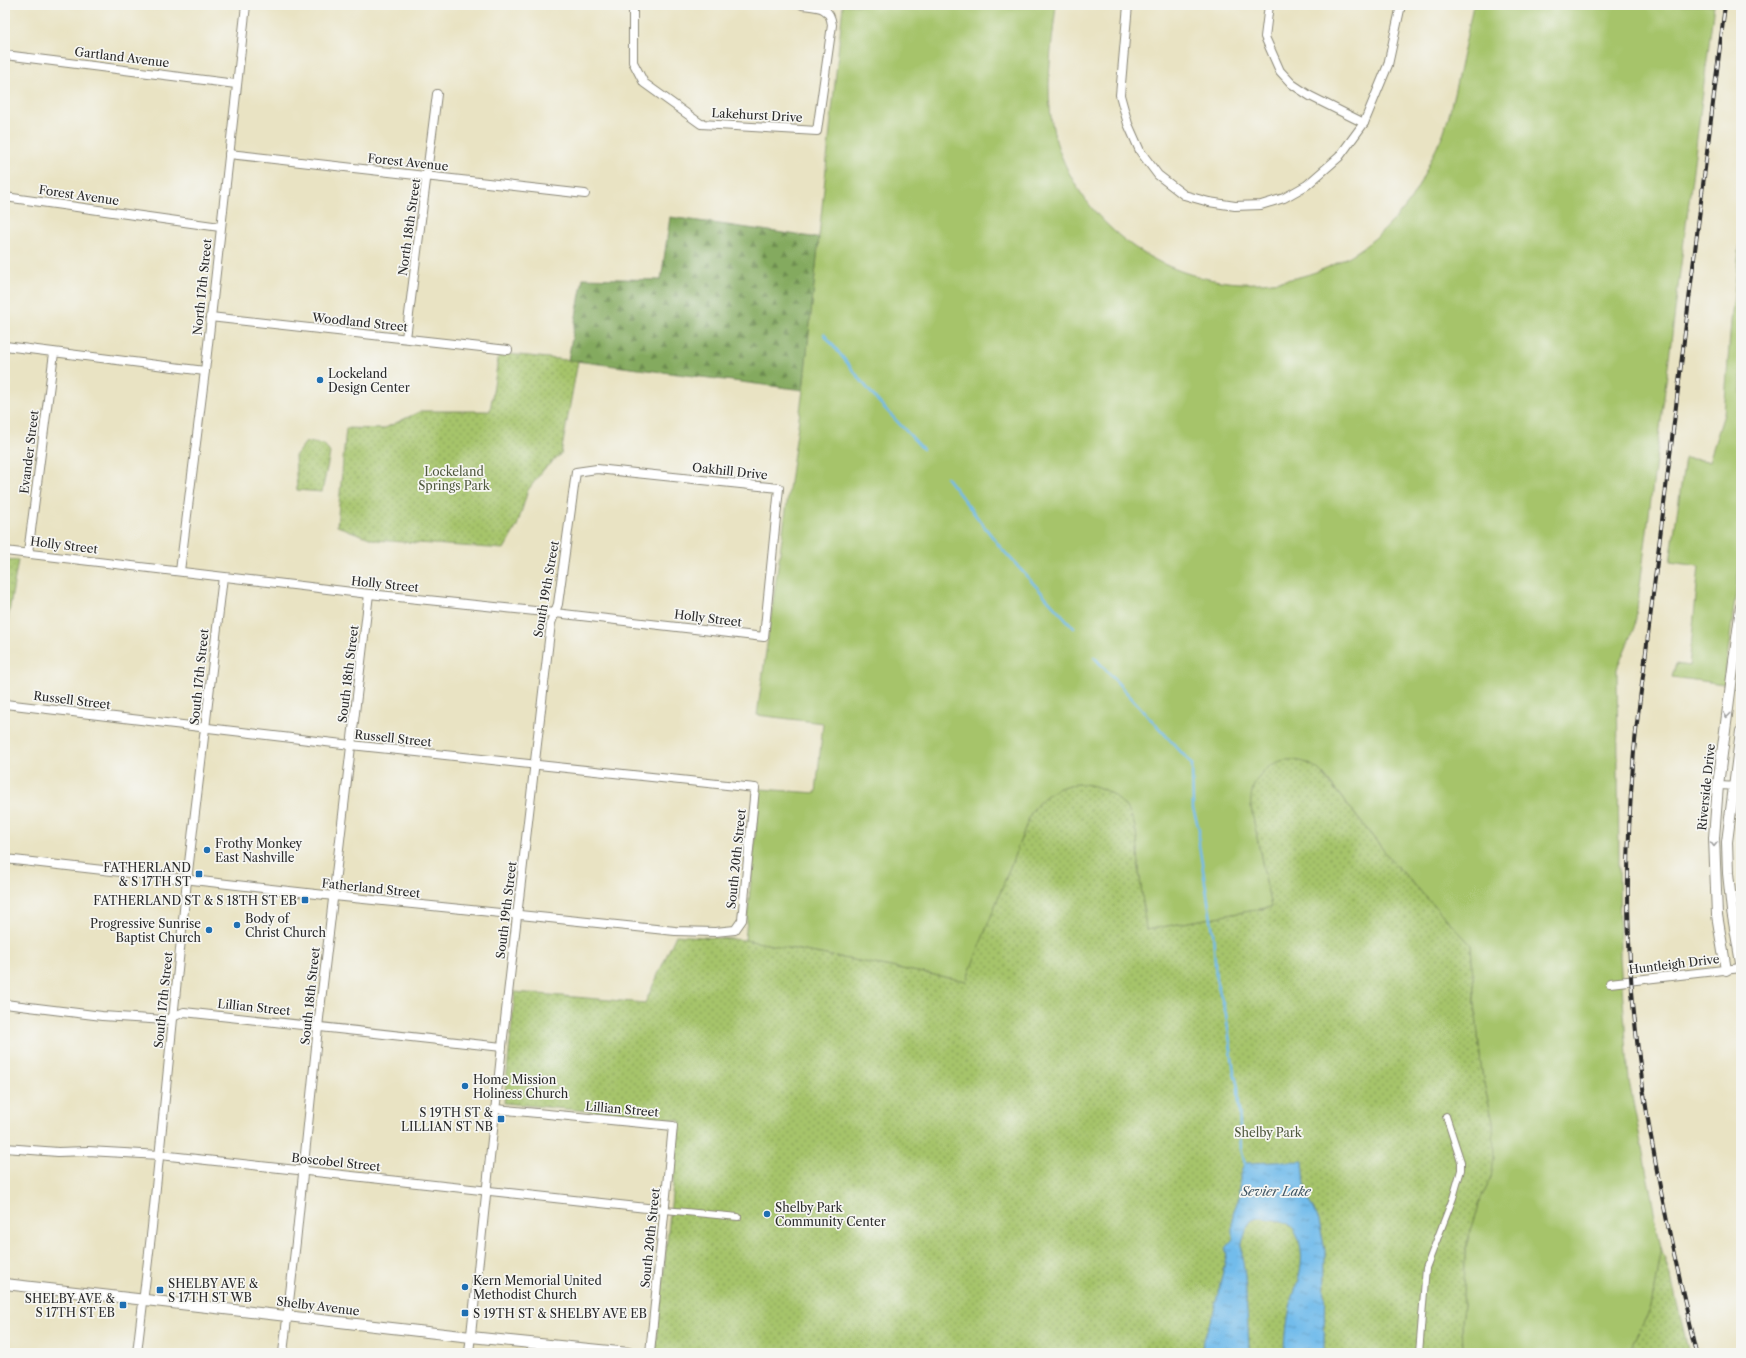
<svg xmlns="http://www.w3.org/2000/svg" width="1746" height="1358" font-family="'Libre Caslon Text',serif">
<defs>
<pattern id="forest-firs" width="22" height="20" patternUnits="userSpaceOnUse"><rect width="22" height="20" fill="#84aa5f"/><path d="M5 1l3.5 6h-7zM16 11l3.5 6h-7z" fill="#6c8b4f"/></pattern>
<pattern id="park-dots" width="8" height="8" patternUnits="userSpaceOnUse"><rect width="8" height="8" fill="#a6c46b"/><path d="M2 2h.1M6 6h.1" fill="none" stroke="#879f58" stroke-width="1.8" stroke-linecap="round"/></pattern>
<pattern id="water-ripples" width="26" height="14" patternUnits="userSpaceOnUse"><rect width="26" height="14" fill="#72bceb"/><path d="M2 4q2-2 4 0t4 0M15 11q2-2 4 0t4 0" fill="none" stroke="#5e99bf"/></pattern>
</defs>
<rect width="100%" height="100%" fill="#f6f6f2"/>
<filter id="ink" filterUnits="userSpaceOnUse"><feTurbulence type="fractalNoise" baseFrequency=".025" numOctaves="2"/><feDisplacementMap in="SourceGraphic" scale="8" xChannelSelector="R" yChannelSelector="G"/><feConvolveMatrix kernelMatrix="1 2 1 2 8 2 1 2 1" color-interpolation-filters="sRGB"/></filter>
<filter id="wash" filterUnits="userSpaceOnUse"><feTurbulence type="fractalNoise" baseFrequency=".012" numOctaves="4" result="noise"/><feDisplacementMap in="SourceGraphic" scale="16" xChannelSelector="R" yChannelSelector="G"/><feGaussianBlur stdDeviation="0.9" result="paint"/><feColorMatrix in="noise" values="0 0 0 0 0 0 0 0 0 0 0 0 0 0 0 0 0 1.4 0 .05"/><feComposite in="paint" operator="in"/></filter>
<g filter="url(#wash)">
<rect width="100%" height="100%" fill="#e9e3c3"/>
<g fill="#a6c46b" stroke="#68784b">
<path d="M843 5H1056C1051 53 1042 103 1059 150 1115 299 1312 332 1408 203 1418 189 1425 173 1432 157 1437 147 1443 136 1446 125 1450 115 1451 104 1454 94 1461 64 1467 35 1473 5H1714L1635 625 1617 669 1620 958 1629 1081 1661 1247 1651 1308 1628 1353H1463L1462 1322 1464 1305 1465 1249 1482 1196 1491 1177 1493 1122 1484 1084 1481 1066 1474 994 1471 945 1392 861 1323 774 1308 763 1279 762 1275 763 1260 775 1253 788 1251 807 1271 907 1146 930C1144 910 1141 890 1139 869 1138 855 1138 838 1134 824 1127 800 1103 784 1079 784 1058 785 1042 796 1031 813L966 981 745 940 760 789 816 793 823 723 757 715 803 390Z"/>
<polygon points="1741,234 1741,552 1724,684 1672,677 1676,664 1689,666 1699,566 1670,562 1685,458 1709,461 1724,414 1731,321"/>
</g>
<polygon fill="url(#forest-firs)" stroke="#586a45" points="670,217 819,238 803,390 568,360 583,278 661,280"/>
<g fill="url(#park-dots)" stroke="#68784b">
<polygon points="499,353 578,361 561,454 544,469 528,490 517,526 504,549 375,540 337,526 346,428 383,429 421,411 490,411"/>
<polygon points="306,442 324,444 330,453 322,492 297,490 295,456"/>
<polygon points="5,559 18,560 7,624 5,624"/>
<path d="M1284 760C1298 759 1309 762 1320 771L1392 861 1471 945 1474 994 1481 1066 1484 1084 1493 1122 1494 1158 1491 1177 1482 1196 1465 1249 1464 1305 1462 1322 1463 1353H655L680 1120 504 1103 515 992 645 1003 676 935 745 940 966 981 1031 813C1042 796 1058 785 1079 784 1103 784 1127 800 1134 824 1138 838 1138 855 1139 869 1141 889 1144 910 1146 930L1271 907 1251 807C1249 784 1262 766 1284 760Z"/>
<polygon points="1661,1247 1672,1282 1689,1353 1628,1353 1651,1308"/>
</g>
<path fill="url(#water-ripples)" stroke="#4e748b" d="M1303 1161 1306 1195 1319 1221 1325 1250 1324 1353H1285C1285 1338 1287 1321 1290 1307 1296 1284 1307 1262 1298 1238 1295 1227 1287 1221 1276 1220 1266 1219 1261 1216 1252 1220L1248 1225 1242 1243V1256L1245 1275 1249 1345 1252 1353H1201L1205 1335 1213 1314 1227 1254 1225 1248 1233 1239V1213L1240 1195V1175L1242 1168 1246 1163Z"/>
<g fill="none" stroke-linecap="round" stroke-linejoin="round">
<g stroke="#72bceb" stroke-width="2.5">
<polyline points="824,334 876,399 923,449"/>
<polyline points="946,477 1001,548 1074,628"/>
<polyline points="1094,657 1192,764 1193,809 1199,829 1199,845 1213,932 1216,979 1226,1014 1234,1072 1238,1087 1241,1149 1245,1164"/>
</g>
</g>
</g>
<g filter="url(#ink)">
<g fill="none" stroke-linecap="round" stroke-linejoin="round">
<defs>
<g id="pedestrian">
<polyline points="665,1210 738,1217"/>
<polyline points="1419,1353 1426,1268 1453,1198 1461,1170 1461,1162 1446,1116"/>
</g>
<g id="minor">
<path d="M633 5V62L644 83 701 124 817 131 832 25C830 6 818 7 802 5"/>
<polyline points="1128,5 1120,95 1128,124 1140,151 1158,175 1184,195 1209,202 1235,206 1261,205 1284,198 1307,185 1339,157 1364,123 1388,65 1401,5"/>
<polyline points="1269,5 1265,37 1280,71 1292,84 1310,96 1364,123"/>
<polyline points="5,55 236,84"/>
<polyline points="229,154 585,194"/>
<polyline points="5,197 220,227"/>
<polyline points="210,317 508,350"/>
<polyline points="406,338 437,94"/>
<polyline points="5,346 205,371"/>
<polyline points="5,551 369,594 555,613 764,637 779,488 597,469 576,472 558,604 551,623 503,1037 469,1353"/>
<polyline points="28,553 54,353"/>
<polyline points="180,571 205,371 246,5"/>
<polyline points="5,704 351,745 755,788 742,920 735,930 715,932 675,931 334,896 5,859"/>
<polyline points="1718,785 1741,786"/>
<polyline points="1610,983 1741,968"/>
<polyline points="5,1004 102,1016 166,1020 184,1012 502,1047"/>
<polyline points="496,1109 673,1126 650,1353"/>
<polyline points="5,1148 58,1152 88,1151 160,1155 665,1210"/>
<polyline points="137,1353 152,1227 187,880 223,577"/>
<polyline points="283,1353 296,1242 319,1018 369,594"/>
</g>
<g id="tertiary">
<polyline points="1741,731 1727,842 1728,873 1732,911 1741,963"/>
<polyline points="1726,970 1717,915 1714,838 1718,785 1741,607"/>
<polyline points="5,1284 471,1337 629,1353"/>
</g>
</defs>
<use href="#pedestrian" stroke="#8a8777" stroke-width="8"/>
<use href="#minor" stroke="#8a8777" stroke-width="10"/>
<use href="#tertiary" stroke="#8a8777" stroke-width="12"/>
<use href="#pedestrian" stroke="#fff" stroke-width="6"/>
<use href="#minor" stroke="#fff" stroke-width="8"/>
<use href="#tertiary" stroke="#fff" stroke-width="10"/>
<defs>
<path id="rail" d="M1697 1353C1668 1233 1642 1114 1632 991 1626 916 1627 839 1633 765 1635 732 1640 700 1644 668L1725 5"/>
</defs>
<use href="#rail" stroke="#2b2b2b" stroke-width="4"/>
<use href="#rail" stroke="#f6f6f2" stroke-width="2.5" stroke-dasharray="8" stroke-linecap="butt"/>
</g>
<defs><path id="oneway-chevron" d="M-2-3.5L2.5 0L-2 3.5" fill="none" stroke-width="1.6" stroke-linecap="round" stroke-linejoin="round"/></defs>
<g stroke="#a0a0a0">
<use href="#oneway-chevron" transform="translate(1727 715) rotate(97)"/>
<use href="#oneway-chevron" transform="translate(1714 844) rotate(90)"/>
</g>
</g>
<g fill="#1f6fb2" stroke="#f6f6f2" stroke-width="1.5">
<circle cx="320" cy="380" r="4"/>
<circle cx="207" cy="850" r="4"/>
<rect x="195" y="870" width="8" height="8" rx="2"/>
<rect x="301" y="896" width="8" height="8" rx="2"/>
<circle cx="237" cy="925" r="4"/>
<circle cx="209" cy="930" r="4"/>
<circle cx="465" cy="1086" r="4"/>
<rect x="497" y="1115" width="8" height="8" rx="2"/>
<circle cx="767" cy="1214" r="4"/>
<circle cx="465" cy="1287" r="4"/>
<rect x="156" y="1286" width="8" height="8" rx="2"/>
<rect x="119" y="1301" width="8" height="8" rx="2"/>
<rect x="461" y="1309" width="8" height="8" rx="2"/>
</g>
<g text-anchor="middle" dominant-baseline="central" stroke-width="3.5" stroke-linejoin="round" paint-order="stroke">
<g font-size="12" fill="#2b2b2b" stroke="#f6f6f2">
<text transform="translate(122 57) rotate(7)">Gartland Avenue</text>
<text transform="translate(757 115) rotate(3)">Lakehurst Drive</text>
<text transform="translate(408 162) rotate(6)">Forest Avenue</text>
<text transform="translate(79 195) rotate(8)">Forest Avenue</text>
<text transform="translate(409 227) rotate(-82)">North 18th Street</text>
<text transform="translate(202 287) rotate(-84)">North 17th Street</text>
<text transform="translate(360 322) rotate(6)">Woodland Street</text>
<text transform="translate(29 452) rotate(-83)">Evander Street</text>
<text transform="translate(730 471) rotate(6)">Oakhill Drive</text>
<text transform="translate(64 545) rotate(7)">Holly Street</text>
<text transform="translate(385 584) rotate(6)">Holly Street</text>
<text transform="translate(546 589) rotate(-80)">South 19th Street</text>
<text transform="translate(708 618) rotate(7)">Holly Street</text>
<text transform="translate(348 674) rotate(-83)">South 18th Street</text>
<text transform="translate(199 677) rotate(-84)">South 17th Street</text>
<text transform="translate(72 700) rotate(7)">Russell Street</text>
<text transform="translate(393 738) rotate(6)">Russell Street</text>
<text transform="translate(1706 787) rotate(-84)">Riverside Drive</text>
<text transform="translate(736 859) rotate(-84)">South 20th Street</text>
<text transform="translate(371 888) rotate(6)">Fatherland Street</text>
<text transform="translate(506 910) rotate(-83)">South 19th Street</text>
<text transform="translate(1674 964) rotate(-7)">Huntleigh Drive</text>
<text transform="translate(310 996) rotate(-84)">South 18th Street</text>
<text transform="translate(163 1000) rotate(-84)">South 17th Street</text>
<text transform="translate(254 1007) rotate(6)">Lillian Street</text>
<text transform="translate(622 1109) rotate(5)">Lillian Street</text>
<text transform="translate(336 1162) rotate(6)">Boscobel Street</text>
<text transform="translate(650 1238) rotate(-84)">South 20th Street</text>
<text transform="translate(318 1306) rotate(7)">Shelby Avenue</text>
</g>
<g font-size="12" fill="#2b2b2b" stroke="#f6f6f2" text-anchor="start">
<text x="328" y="373">Lockeland<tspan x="328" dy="14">Design Center</tspan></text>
<text x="215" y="843">Frothy Monkey<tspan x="215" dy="14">East Nashville</tspan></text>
<text x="191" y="867" text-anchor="end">FATHERLAND<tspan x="191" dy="14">&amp; S 17TH ST</tspan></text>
<text x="297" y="900" text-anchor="end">FATHERLAND ST &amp; S 18TH ST EB</text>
<text x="245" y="918">Body of<tspan x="245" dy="14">Christ Church</tspan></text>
<text x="201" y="923" text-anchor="end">Progressive Sunrise<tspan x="201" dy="14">Baptist Church</tspan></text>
<text x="473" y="1079">Home Mission<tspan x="473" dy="14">Holiness Church</tspan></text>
<text x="493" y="1112" text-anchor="end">S 19TH ST &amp;<tspan x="493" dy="14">LILLIAN ST NB</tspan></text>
<text x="775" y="1207">Shelby Park<tspan x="775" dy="14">Community Center</tspan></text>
<text x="473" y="1280">Kern Memorial United<tspan x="473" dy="14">Methodist Church</tspan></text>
<text x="168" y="1283">SHELBY AVE &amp;<tspan x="168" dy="14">S 17TH ST WB</tspan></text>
<text x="115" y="1298" text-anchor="end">SHELBY AVE &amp;<tspan x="115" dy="14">S 17TH ST EB</tspan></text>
<text x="473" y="1313">S 19TH ST &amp; SHELBY AVE EB</text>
</g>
<g font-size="12" fill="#50593e" stroke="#f6f6f2">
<text x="454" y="471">Lockeland<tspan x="454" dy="14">Springs Park</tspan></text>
<text x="1268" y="1132">Shelby Park</text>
</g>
<g font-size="13" font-style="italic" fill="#405665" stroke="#f6f6f2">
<text x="1276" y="1191">Sevier Lake</text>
</g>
</g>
<rect width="1746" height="1358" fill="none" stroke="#f6f6f2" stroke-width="20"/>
</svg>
